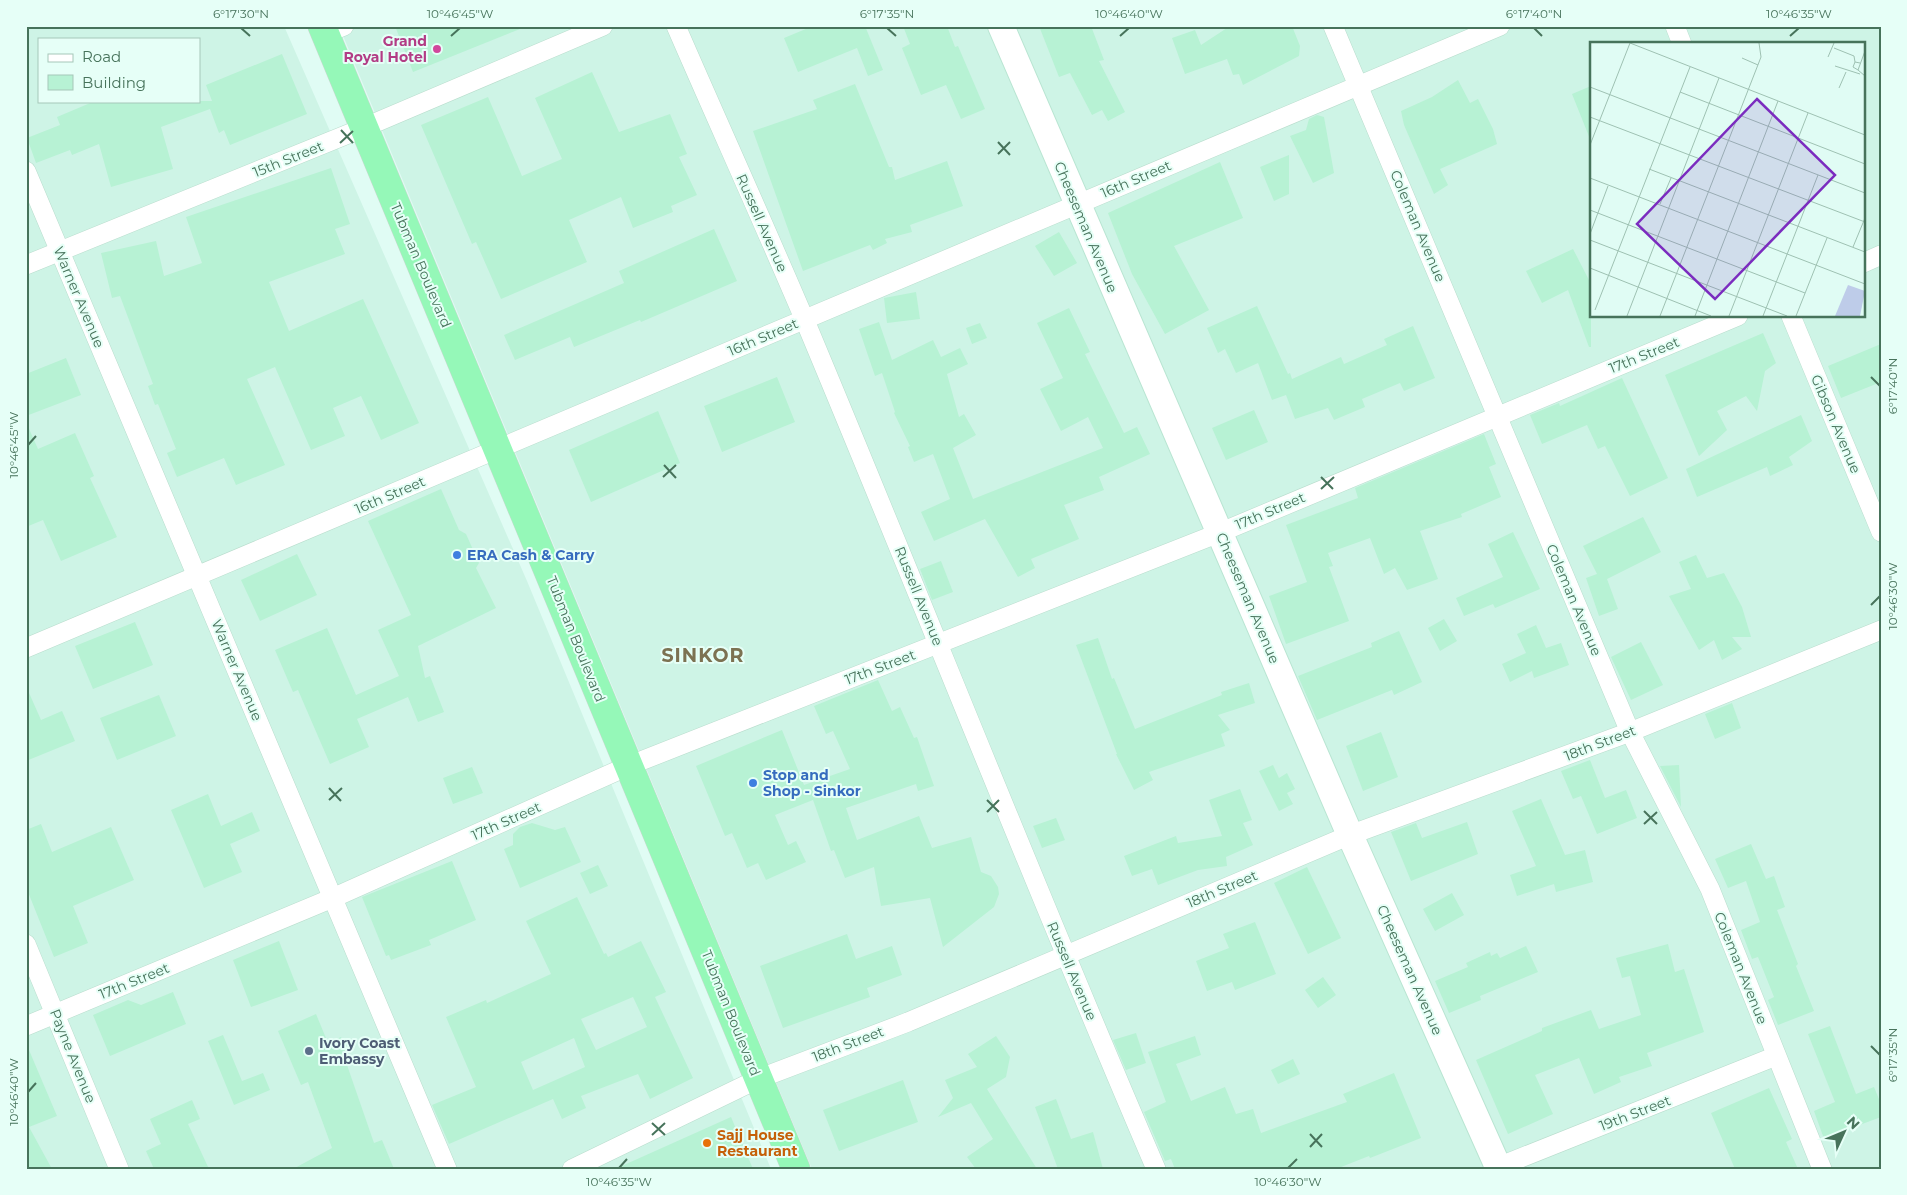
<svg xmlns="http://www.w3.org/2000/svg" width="1907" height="1195" font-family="Montserrat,sans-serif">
<rect width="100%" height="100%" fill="#e0fcf4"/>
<g fill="#cef4e6" fill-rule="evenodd">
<path d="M26 26H284L527 581 771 1169H26ZM39 39H199V101H39Z"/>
<path d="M339 26H1881V1169H812ZM1591 44H1863V316H1591Z"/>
</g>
<g fill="#b7f2d4" fill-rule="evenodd">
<polygon points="395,26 525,26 525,27 413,72"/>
<polygon points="813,26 865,26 883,70 868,76 857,48 798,72 784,38"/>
<polygon points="903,26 947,26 955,47 958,46 985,109 961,119 946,85 921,95 902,48 910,44"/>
<polygon points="1039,26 1091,26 1104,60 1099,61 1125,112 1108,121 1102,110 1092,115 1070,73 1059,77"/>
<polygon points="1230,26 1292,26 1300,46 1299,56 1243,85 1239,74 1233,75 1227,59 1185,74 1172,38 1195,30 1201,45"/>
<polygon points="282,54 307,114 230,145 224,130 219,133 210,109 161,127 173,169 111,187 99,144 72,155 70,150 36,163 27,138 60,125 57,117 95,101 212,101 206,85"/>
<polygon points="592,72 619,132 670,114 687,154 679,157 697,195 671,206 673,212 633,228 621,197 569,220 587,262 501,299 476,242 472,244 421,125 488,97 522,176 562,159 535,98"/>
<polygon points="1458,80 1470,103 1478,99 1493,129 1497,144 1440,169 1448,185 1434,194 1404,125 1401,111 1432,97"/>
<polygon points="855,84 889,167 892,167 895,180 947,161 963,206 910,225 912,232 885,239 887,243 873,250 870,245 803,271 753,131 817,109 813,100"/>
<polygon points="1591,86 1591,139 1590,139 1572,94"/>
<polygon points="1317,115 1324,117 1334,173 1313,183 1290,136 1306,130 1309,119"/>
<polygon points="1289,155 1289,194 1274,201 1260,167"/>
<polygon points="1220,162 1243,218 1174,246 1209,310 1165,334 1132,274 1108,213"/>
<polygon points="331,168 350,224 335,229 345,254 269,282 289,331 363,299 419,423 381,440 361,396 333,408 345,436 311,450 275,367 247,379 285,465 236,485 224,458 177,477 167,453 176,449 158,404 155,405 148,386 153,384 120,296 112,298 101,253 156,241 164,276 202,263 186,217"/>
<polygon points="714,229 737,281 641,322 640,320 574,347 570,337 515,360 504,335 624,283 619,271"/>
<polygon points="1059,232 1077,263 1054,276 1035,246"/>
<polygon points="1573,249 1591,284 1591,347 1589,347 1568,290 1542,303 1526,271"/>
<polygon points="916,292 920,319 887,323 884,298"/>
<polygon points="1257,306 1288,374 1290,373 1292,379 1341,357 1344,364 1387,345 1384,339 1413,326 1435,378 1404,391 1400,383 1362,399 1365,407 1334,420 1328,408 1295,419 1286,395 1272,400 1258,363 1236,373 1225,349 1218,353 1207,328"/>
<polygon points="1069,308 1090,352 1085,354 1124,433 1137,427 1150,454 1099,477 1104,490 1064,505 1079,539 1031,559 1035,568 1018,577 985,519 934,541 921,512 950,499 933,454 914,462 908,447 910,446 894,413 895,412 882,373 875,376 859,329 879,322 892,360 933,340 941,357 960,348 968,364 947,374 959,417 964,414 976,435 953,448 973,499 1103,448 1088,417 1061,431 1040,389 1063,378 1037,323"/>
<polygon points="980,323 987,338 972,344 966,328"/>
<polygon points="1763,333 1776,363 1765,371 1757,411 1746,396 1717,411 1727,430 1699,456 1665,375"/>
<polygon points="1881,344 1881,382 1841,398 1828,366"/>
<polygon points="66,358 81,395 26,416 26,374"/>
<polygon points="777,377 795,422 722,452 704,406"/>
<polygon points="1622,378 1668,478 1630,496 1605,446 1598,449 1587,425 1542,444 1530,415 1559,403 1560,406"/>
<polygon points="1254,410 1268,442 1226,460 1212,428"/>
<polygon points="658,411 680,463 591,502 569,450"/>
<polygon points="1801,415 1812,441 1789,457 1793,465 1770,476 1767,467 1697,497 1686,469"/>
<polygon points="26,422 38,449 75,433 94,476 90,478 117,537 61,561 43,520 26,527"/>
<polygon points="1484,434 1496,464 1489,467 1501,497 1461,514 1462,517 1420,531 1438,579 1407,590 1395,568 1384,574 1370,538 1328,553 1333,566 1329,567 1349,621 1286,644 1269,596 1307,582 1286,525 1358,498 1355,488"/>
<polygon points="441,489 459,530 466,534 479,563 476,568 496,608 418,646 425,678 430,676 444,712 418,722 408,697 357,719 369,747 330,764 298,690 293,692 275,650 327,628 356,695 399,676 378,630 411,615 368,521"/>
<polygon points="1643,517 1661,552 1607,579 1618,609 1599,616 1586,578 1597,574 1583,546"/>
<polygon points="1513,532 1540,589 1495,608 1493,604 1464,616 1456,598 1503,577 1488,544"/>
<polygon points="297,554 317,595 260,621 241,580"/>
<polygon points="1696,555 1707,578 1724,573 1742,607 1751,637 1732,637 1742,649 1722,660 1714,640 1699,650 1669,596 1691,589 1679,562"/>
<polygon points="941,561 953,592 932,600 920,569"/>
<polygon points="1444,619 1457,641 1440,651 1428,628"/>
<polygon points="135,622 153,665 93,689 75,646"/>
<polygon points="1536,625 1546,648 1561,643 1569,665 1534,678 1532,671 1510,682 1502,664 1526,653 1517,634"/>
<polygon points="1399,631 1422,682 1394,695 1392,690 1317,720 1298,676 1372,647 1371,643"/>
<polygon points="1098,638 1112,679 1114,678 1135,729 1222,695 1221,692 1249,683 1255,703 1218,715 1230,730 1221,734 1225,746 1149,772 1153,780 1134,790 1116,754 1117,754 1076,645"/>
<polygon points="1641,642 1663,685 1631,700 1611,657"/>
<polygon points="878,680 892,711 900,707 914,738 917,737 934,786 918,791 916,784 846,808 857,840 919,816 932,848 971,837 981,872 991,876 998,887 999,894 994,907 943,947 930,898 881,906 874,867 845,878 834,850 831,851 813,800 775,815 788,845 796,841 806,862 766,880 758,863 747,868 732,833 725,836 696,766 782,730 804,785 850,769 833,731 826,734 814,706"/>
<polygon points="26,686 41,720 62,711 75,741 26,761"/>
<polygon points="159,695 176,736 117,760 100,718"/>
<polygon points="1732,703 1741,728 1715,739 1705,714"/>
<polygon points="1381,732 1398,777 1363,791 1346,746"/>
<polygon points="1590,760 1605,798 1626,790 1637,818 1597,834 1581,796 1573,799 1561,771"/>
<polygon points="1273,765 1279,778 1287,773 1295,789 1287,793 1293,804 1279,811 1259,771"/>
<polygon points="1679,765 1681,807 1660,766"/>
<polygon points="472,767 483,793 453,804 443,778"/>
<polygon points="1240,789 1252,820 1243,823 1253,845 1226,857 1227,866 1198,870 1158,885 1152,869 1132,876 1124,856 1176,836 1178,843 1222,836 1209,800"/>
<polygon points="208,794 221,826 252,812 260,831 230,844 242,872 204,888 171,810"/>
<polygon points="1541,799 1565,855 1585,850 1593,882 1556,892 1554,884 1517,896 1510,875 1536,866 1512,811"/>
<polygon points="1056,818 1065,840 1042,848 1033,826"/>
<polygon points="1467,822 1478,854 1411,881 1391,832 1416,823 1422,838"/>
<polygon points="532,823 555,830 565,827 581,862 520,888 504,849 513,845 513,834 520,827"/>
<polygon points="41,824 52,852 111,827 134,880 73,906 88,943 54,957 26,887 26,830"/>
<polygon points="1751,844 1766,879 1774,876 1785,907 1777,910 1798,964 1796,966 1814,1011 1778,1025 1768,1000 1774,997 1758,957 1752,959 1741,930 1760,922 1746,881 1728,888 1715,859"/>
<polygon points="452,861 476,920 429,940 431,945 391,960 389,955 386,956 362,897"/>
<polygon points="598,865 608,886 590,894 580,873"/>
<polygon points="1307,867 1341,938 1308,954 1274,883"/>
<polygon points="1452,893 1464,915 1435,931 1423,909"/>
<path d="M577 897 604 954 606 953 608 957 641 941 666 992 655 997 693 1078 650 1099 638 1074 581 1096 586 1108 562 1119 553 1099 449 1144 432 1105 476 1087 446 1017 486 1000 487 1003 551 974 526 921ZM633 997 647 1027 596 1050 581 1019ZM574 1038 585 1067 533 1090 521 1062Z"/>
<polygon points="1255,922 1276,974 1235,990 1232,982 1207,991 1196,961 1229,948 1223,934"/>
<polygon points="847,934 856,959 892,946 902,975 867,988 870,997 783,1028 760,966"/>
<polygon points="279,941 298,990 251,1007 233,960"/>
<polygon points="1668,944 1675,972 1684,969 1704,1032 1647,1053 1652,1066 1619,1077 1621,1082 1594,1094 1579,1058 1535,1075 1553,1114 1508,1134 1476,1060 1542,1031 1542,1028 1591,1010 1599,1029 1641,1015 1630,976 1622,978 1616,958"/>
<polygon points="1526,946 1538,972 1480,996 1481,1000 1449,1013 1435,981 1468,967 1466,963 1490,952 1491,956 1497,953 1500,958"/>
<polygon points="1323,977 1336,995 1318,1008 1305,990"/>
<polygon points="173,992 186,1024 110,1056 93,1015 128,1000 141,1005"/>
<polygon points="316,1014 328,1043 341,1037 352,1063 347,1065 374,1143 382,1140 394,1169 293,1169 332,1148 308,1082 301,1085 278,1031"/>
<polygon points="1830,1026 1856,1094 1874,1087 1881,1104 1881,1117 1830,1136 1823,1136 1814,1111 1835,1102 1808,1034"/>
<polygon points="1136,1033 1146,1063 1126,1070 1113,1040"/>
<polygon points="223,1035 242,1081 263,1073 270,1090 234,1105 208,1041"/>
<polygon points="996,1036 1010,1057 1006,1077 987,1089 1037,1169 976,1169 967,1157 993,1139 971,1103 938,1117 953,1098 945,1080 977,1067 968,1054"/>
<polygon points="1195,1036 1201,1055 1176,1064 1191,1101 1225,1087 1236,1114 1253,1109 1261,1133 1347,1102 1343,1094 1394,1073 1421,1138 1370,1158 1369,1156 1336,1169 1175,1169 1171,1159 1165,1161 1144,1112 1166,1102 1148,1052"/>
<polygon points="26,1043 57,1116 29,1127 52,1169 26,1169"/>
<polygon points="1293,1059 1300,1074 1278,1084 1271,1070"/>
<polygon points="903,1080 918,1122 839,1151 823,1110"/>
<polygon points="1769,1088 1792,1139 1786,1142 1798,1169 1735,1169 1711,1113"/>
<polygon points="1056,1099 1071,1139 1093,1132 1103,1169 1058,1169 1035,1107"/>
<polygon points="192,1100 200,1119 188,1124 209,1169 154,1169 146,1151 161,1144 150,1119"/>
<polygon points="731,1117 753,1169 615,1169"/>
</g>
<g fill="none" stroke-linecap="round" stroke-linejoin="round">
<defs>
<g id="street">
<path d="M676 26C719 125 764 224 806 323 924 605 1035 888 1156 1169"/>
<polyline points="1333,26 1630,732 1710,889 1822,1169"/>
<polyline points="1675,26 1682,44"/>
<polyline points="325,34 344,26"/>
<polyline points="26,171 447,1169"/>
<polyline points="1863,263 1881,255"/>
<polyline points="26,265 363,128 603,26"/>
<polyline points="1791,316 1881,532"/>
<polyline points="26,648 1500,26"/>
<polyline points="26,944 119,1169"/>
<polyline points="26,1026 335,897 628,766 1219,533 1738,316"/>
<polyline points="572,1169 758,1079 908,1022 1350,835 1630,732 1881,630"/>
<polyline points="1493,1169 1776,1056"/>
</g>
<polyline id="secondary" points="1001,26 1350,835 1499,1169"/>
<polyline id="highway" points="322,26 796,1169"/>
</defs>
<use href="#street" stroke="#b9ddcd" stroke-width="20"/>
<use href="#secondary" stroke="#b9e5d2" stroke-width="28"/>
<use href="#highway" stroke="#cbd8d1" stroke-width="29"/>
<use href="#street" stroke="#fff" stroke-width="19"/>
<use href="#secondary" stroke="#fff" stroke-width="26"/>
<use href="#highway" stroke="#95f8b8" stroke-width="28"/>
</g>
<path fill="none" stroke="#47735b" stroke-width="2" d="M241 28 250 36M887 28 896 36M1534 28 1542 36M451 36 460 28M1120 36 1129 28M1790 36 1799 28M341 130 353 143M998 142 1010 155M340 143 353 131M998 154 1010 142M1871 377 1880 386M28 445 36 436M664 465 676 478M663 477 676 465M1321 477 1333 489M1321 489 1334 477M1871 605 1880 596M329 788 341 801M329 800 342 788M987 800 999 812M1644 811 1657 824M987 812 999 800M1644 824 1657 812M1871 1046 1880 1055M28 1092 36 1083M652 1123 665 1135M1310 1134 1322 1147M652 1135 665 1123M1310 1147 1322 1134M619 1168 627 1159M1288 1168 1297 1159"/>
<circle fill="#d1479c" stroke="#e6fff7" stroke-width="2" cx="437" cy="49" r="5"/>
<g fill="#3f7fe0" stroke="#e6fff7" stroke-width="2">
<circle cx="457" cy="555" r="5"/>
<circle cx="753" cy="783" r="5"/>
</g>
<circle fill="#5c6f8a" stroke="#e6fff7" stroke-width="2" cx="309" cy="1051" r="5"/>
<circle fill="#e8710a" stroke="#e6fff7" stroke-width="2" cx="707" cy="1143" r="5"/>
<g text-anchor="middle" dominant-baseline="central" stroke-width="4" stroke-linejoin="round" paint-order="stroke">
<g font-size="14" font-weight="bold" fill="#b23c85" stroke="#e6fff7" text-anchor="end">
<text x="427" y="41">Grand<tspan x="427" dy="16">Royal Hotel</tspan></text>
</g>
<g font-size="14" fill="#47735b" stroke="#e6fff7">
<text transform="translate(288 159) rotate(-22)">15th Street</text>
<text transform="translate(1136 179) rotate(-23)">16th Street</text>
<text transform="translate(762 223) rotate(66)">Russell Avenue</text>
<text transform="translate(1418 226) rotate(67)">Coleman Avenue</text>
<text transform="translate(1086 227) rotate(67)">Cheeseman Avenue</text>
<text transform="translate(421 265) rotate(67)">Tubman Boulevard</text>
<text transform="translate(79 297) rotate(67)">Warner Avenue</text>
<text transform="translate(763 337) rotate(-23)">16th Street</text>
<text transform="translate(1644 355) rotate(-22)">17th Street</text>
<text transform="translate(1836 424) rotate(67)">Gibson Avenue</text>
<text transform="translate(390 495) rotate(-23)">16th Street</text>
<text transform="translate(1270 511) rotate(-23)">17th Street</text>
<text transform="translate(919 596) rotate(68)">Russell Avenue</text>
<text transform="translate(1248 598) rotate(67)">Cheeseman Avenue</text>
<text transform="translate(1574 600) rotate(67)">Coleman Avenue</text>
<text transform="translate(576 639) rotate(68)">Tubman Boulevard</text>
<text transform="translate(880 667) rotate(-21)">17th Street</text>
<text transform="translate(237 670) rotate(67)">Warner Avenue</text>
<text transform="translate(1600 743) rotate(-21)">18th Street</text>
<text transform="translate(506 821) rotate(-24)">17th Street</text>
<text transform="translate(1222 889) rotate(-23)">18th Street</text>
<text transform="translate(1741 968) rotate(68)">Coleman Avenue</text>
<text transform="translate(1410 970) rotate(66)">Cheeseman Avenue</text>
<text transform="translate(1072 971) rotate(67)">Russell Avenue</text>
<text transform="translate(134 981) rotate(-22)">17th Street</text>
<text transform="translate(731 1013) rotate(68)">Tubman Boulevard</text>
<text transform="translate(848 1044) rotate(-21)">18th Street</text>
<text transform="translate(73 1056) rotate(68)">Payne Avenue</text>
<text transform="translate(1635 1113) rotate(-21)">19th Street</text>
</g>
<g font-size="14" font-weight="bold" fill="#366cbe" stroke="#e6fff7" text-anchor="start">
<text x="467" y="555">ERA Cash &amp; Carry</text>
<text x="763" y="775">Stop and<tspan x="763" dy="16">Shop - Sinkor</tspan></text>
</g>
<g font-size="14" font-weight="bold" fill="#4e5e75" stroke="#e6fff7" text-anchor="start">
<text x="319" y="1043">Ivory Coast<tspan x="319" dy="16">Embassy</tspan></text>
</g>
<g font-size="14" font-weight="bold" fill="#c56008" stroke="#e6fff7" text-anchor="start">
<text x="717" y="1135">Sajj House<tspan x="717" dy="16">Restaurant</tspan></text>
</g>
<g font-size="19" font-weight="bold" letter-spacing="1" fill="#7c7252" stroke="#e6fff7">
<text x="703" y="655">SINKOR</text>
</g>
</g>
<g transform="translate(1590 42)">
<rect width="275" height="275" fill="#e0fcf4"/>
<path d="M258 243 275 249 270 274H245Z" fill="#becce9"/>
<path fill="none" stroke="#9ec1b2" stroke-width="1" d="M40 1 275 93M244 6 264 14 265 20M275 9 268 28 275 34M238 15 244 1M152 16 168 23M245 24 270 32M268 28 263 25 265 20 270 21M0 45 275 151M249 46 256 30M90 50 275 122M0 75 275 180M0 103 40 1M59 127 275 210M0 136 275 242M70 162 81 136M0 168 215 251M0 192 18 144M0 198 197 274M263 205 275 176M0 226 121 274M5 268 100 25M37 274 129 36M70 274 171 15 169 1M105 274 188 59M139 274 218 71M173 274 228 133M206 274 237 196"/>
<path fill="#7b2cbf" fill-opacity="0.15" stroke="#7b2cbf" stroke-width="2.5" d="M167 57 245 133 125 257 47 182Z"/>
<rect width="275" height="275" fill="none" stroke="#47735b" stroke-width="2.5"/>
</g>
<rect width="1907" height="1195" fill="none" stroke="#e6fff7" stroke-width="55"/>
<rect x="38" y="38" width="162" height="65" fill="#e6fff7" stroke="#a6c7b9"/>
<rect x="48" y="54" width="25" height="8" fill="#ffffff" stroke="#a6c7b9"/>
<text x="82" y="62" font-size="15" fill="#47735b">Road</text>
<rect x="48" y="75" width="25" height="15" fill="#b7f2d4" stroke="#a6c7b9"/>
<text x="82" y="88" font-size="15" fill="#47735b">Building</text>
<g transform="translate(1844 1132) rotate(46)" stroke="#e6fff7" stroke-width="4" paint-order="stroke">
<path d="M0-4L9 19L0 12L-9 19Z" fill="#47735b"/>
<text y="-8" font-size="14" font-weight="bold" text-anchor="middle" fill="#47735b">N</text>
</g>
<rect x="28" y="28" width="1852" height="1140" fill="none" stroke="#47735b" stroke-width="2"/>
<g font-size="12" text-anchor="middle" fill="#47735b">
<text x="241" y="18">6°17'30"N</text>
<text x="460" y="18">10°46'45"W</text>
<text x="887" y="18">6°17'35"N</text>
<text x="1129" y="18">10°46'40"W</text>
<text x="1534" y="18">6°17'40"N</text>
<text x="1799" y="18">10°46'35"W</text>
<text transform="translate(1893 386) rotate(-90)" y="4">6°17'40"N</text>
<text transform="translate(14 445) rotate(-90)" y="4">10°46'45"W</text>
<text transform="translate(1893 596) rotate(-90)" y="4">10°46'30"W</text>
<text transform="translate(1893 1055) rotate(-90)" y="4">6°17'35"N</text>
<text transform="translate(14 1092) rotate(-90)" y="4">10°46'40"W</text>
<text x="619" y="1186">10°46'35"W</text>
<text x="1288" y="1186">10°46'30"W</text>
</g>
</svg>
